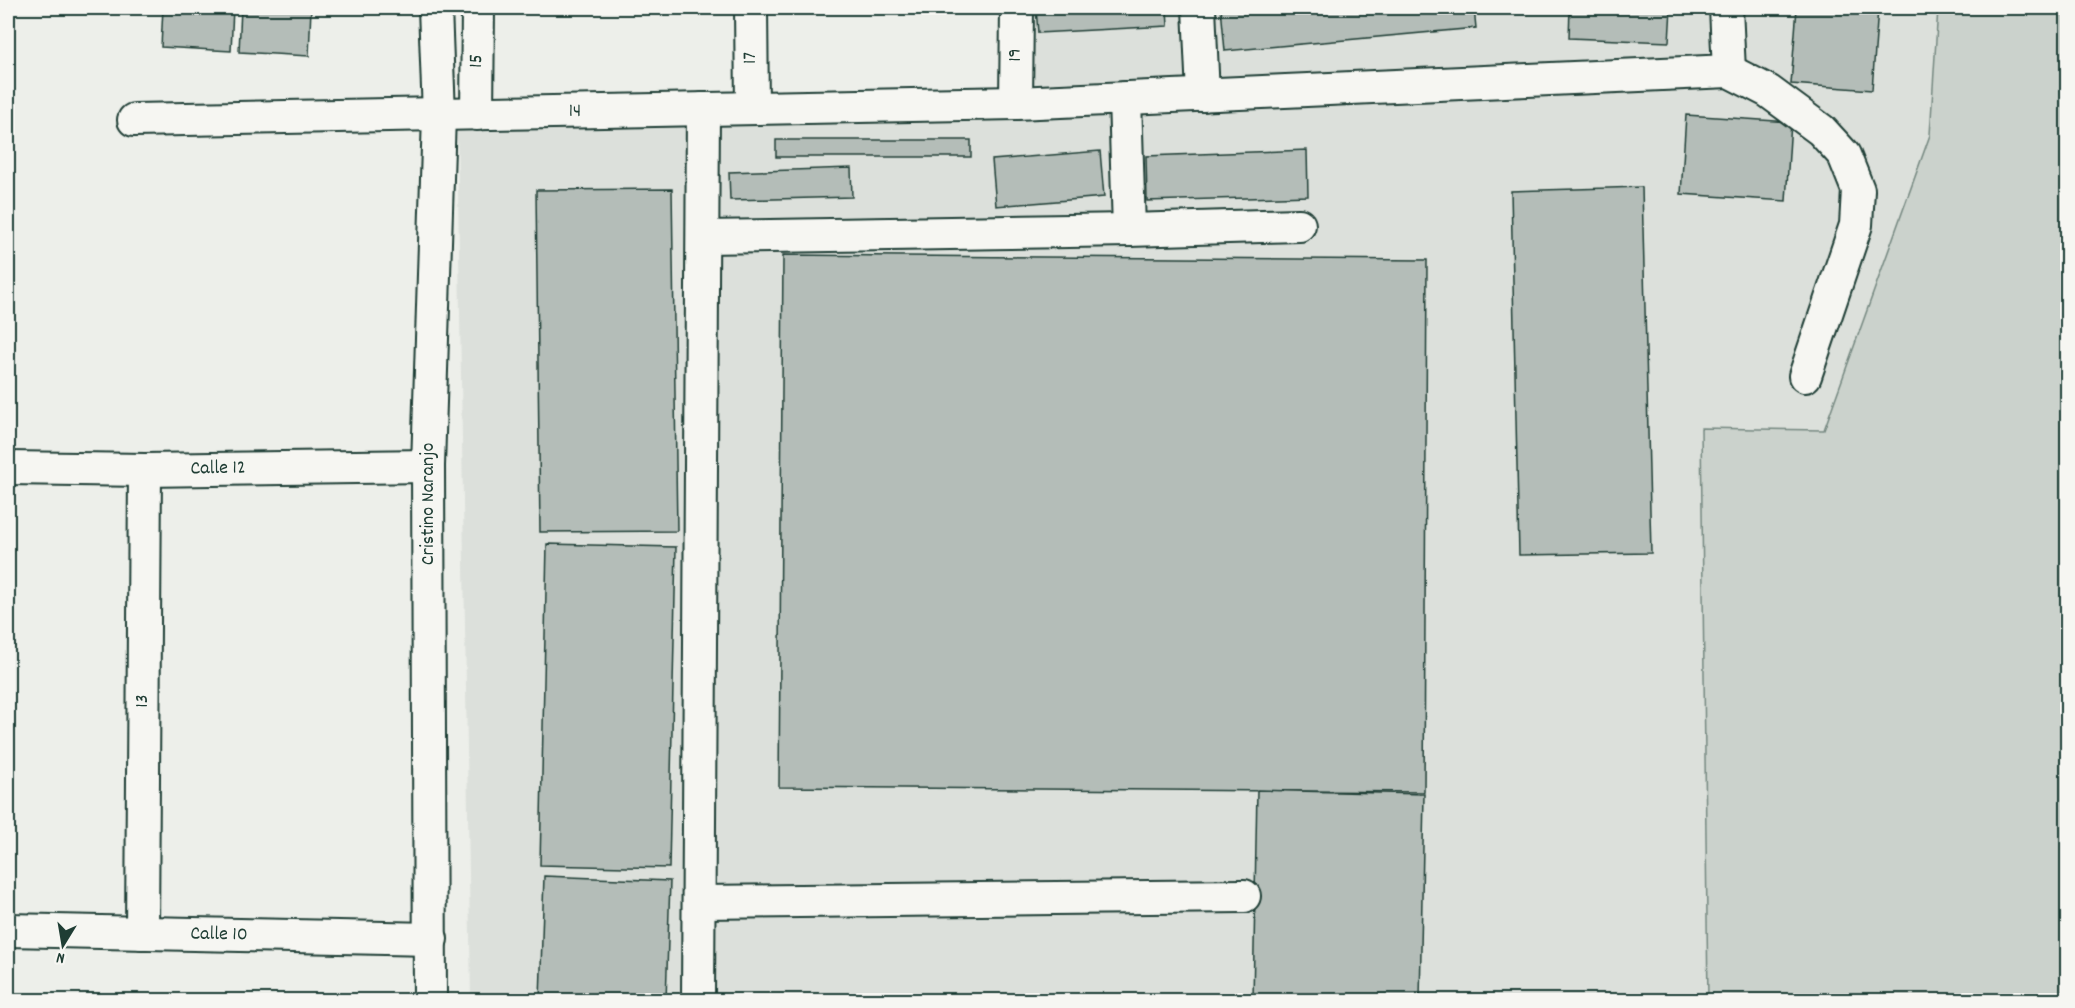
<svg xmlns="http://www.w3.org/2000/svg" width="2075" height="1008" font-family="Dekko,sans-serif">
<rect width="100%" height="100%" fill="#edefea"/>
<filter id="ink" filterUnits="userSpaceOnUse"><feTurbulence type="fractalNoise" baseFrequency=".0167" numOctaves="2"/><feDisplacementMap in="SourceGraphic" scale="12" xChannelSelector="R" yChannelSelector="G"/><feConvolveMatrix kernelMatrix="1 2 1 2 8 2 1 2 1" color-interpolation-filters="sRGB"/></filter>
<g filter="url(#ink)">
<polygon fill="#dce0db" points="1000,8 1938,8 1930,135 1824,430 1701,428 1708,1000 471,1000 457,129 1001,112"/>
<polygon fill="#cbd2cc" stroke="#758880" stroke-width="1.5" points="1938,8 2067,8 2067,1000 1708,1000 1701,428 1824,430 1930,135"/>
<g fill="#b4bdb8" stroke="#1f3d34" stroke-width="1.5">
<polygon points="163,8 233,8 231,51 161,47"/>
<polygon points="241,8 311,8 309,56 239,52"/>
<polygon points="1036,8 1167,8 1168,26 1038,33"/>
<polygon points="1221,8 1474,8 1476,28 1225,51"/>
<polygon points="1570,8 1671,8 1669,42 1569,38"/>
<polygon points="1797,8 1878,8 1872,90 1791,84"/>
<polygon points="1686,115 1791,122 1786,201 1681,194"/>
<rect x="776" y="140" width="195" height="17"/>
<polygon points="1307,150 1308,196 1147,201 1146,156"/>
<polygon points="1100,151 1104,197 996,206 992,160"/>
<polygon points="851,168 852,197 730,200 729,172"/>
<polygon points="1642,187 1651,553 1519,555 1511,191"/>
<polygon points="672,189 677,531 540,532 536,190"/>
<polygon points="783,255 1427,260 1424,792 779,787"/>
<polygon points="547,544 676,547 669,868 540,865"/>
<polygon points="1257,790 1424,794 1420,1000 1253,1000"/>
<polygon points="544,876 670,881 666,1000 540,1000"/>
</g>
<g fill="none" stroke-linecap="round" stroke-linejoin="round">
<defs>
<g id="minor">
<polyline points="751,8 752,108"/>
<polyline points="1199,8 1203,95"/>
<polyline points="1726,8 1729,71"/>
<polyline points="1125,98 1129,230"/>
<polyline points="1016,103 1017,8"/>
<polyline points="477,114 478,8"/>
<polyline points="134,120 1016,103 1729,71 1768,91 1821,130 1844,155 1858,190 1856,225 1805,376"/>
<polyline points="703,237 1129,230 1299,225"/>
<polyline points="8,468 145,470 428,466"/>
<polyline points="699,902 1244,896"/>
<polyline points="8,930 431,939"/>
<polyline points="142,933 145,470"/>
<polyline points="430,1000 428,466 439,115 435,8"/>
<polyline points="698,1000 703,109"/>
</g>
</defs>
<use href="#minor" stroke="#1f3d34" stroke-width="36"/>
<use href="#minor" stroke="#f6f6f2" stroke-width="32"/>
</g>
</g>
<g text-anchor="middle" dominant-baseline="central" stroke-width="6" stroke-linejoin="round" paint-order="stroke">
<g font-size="20" fill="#1f3d34" stroke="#f6f6f2">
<text transform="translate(1016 55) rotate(-90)">19</text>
<text transform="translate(751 58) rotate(-91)">17</text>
<text transform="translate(477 61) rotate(-89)">15</text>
<text transform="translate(575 112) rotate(-1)">14</text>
<text transform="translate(218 469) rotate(-1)">Calle 12</text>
<text transform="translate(429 504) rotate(-90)">Cristino Naranjo</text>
<text transform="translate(143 701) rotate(-90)">13</text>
<text transform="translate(219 935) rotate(1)">Calle 10</text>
</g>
</g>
<rect width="2075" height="1008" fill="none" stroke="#f6f6f2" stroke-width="30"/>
<rect x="15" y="15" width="2045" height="978" fill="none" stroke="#1f3d34" stroke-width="2" filter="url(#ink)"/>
<g transform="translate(63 945) rotate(191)" stroke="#f6f6f2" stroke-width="4.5" paint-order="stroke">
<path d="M0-4.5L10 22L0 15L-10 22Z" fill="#1f3d34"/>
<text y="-9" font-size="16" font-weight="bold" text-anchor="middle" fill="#1f3d34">N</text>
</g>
</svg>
